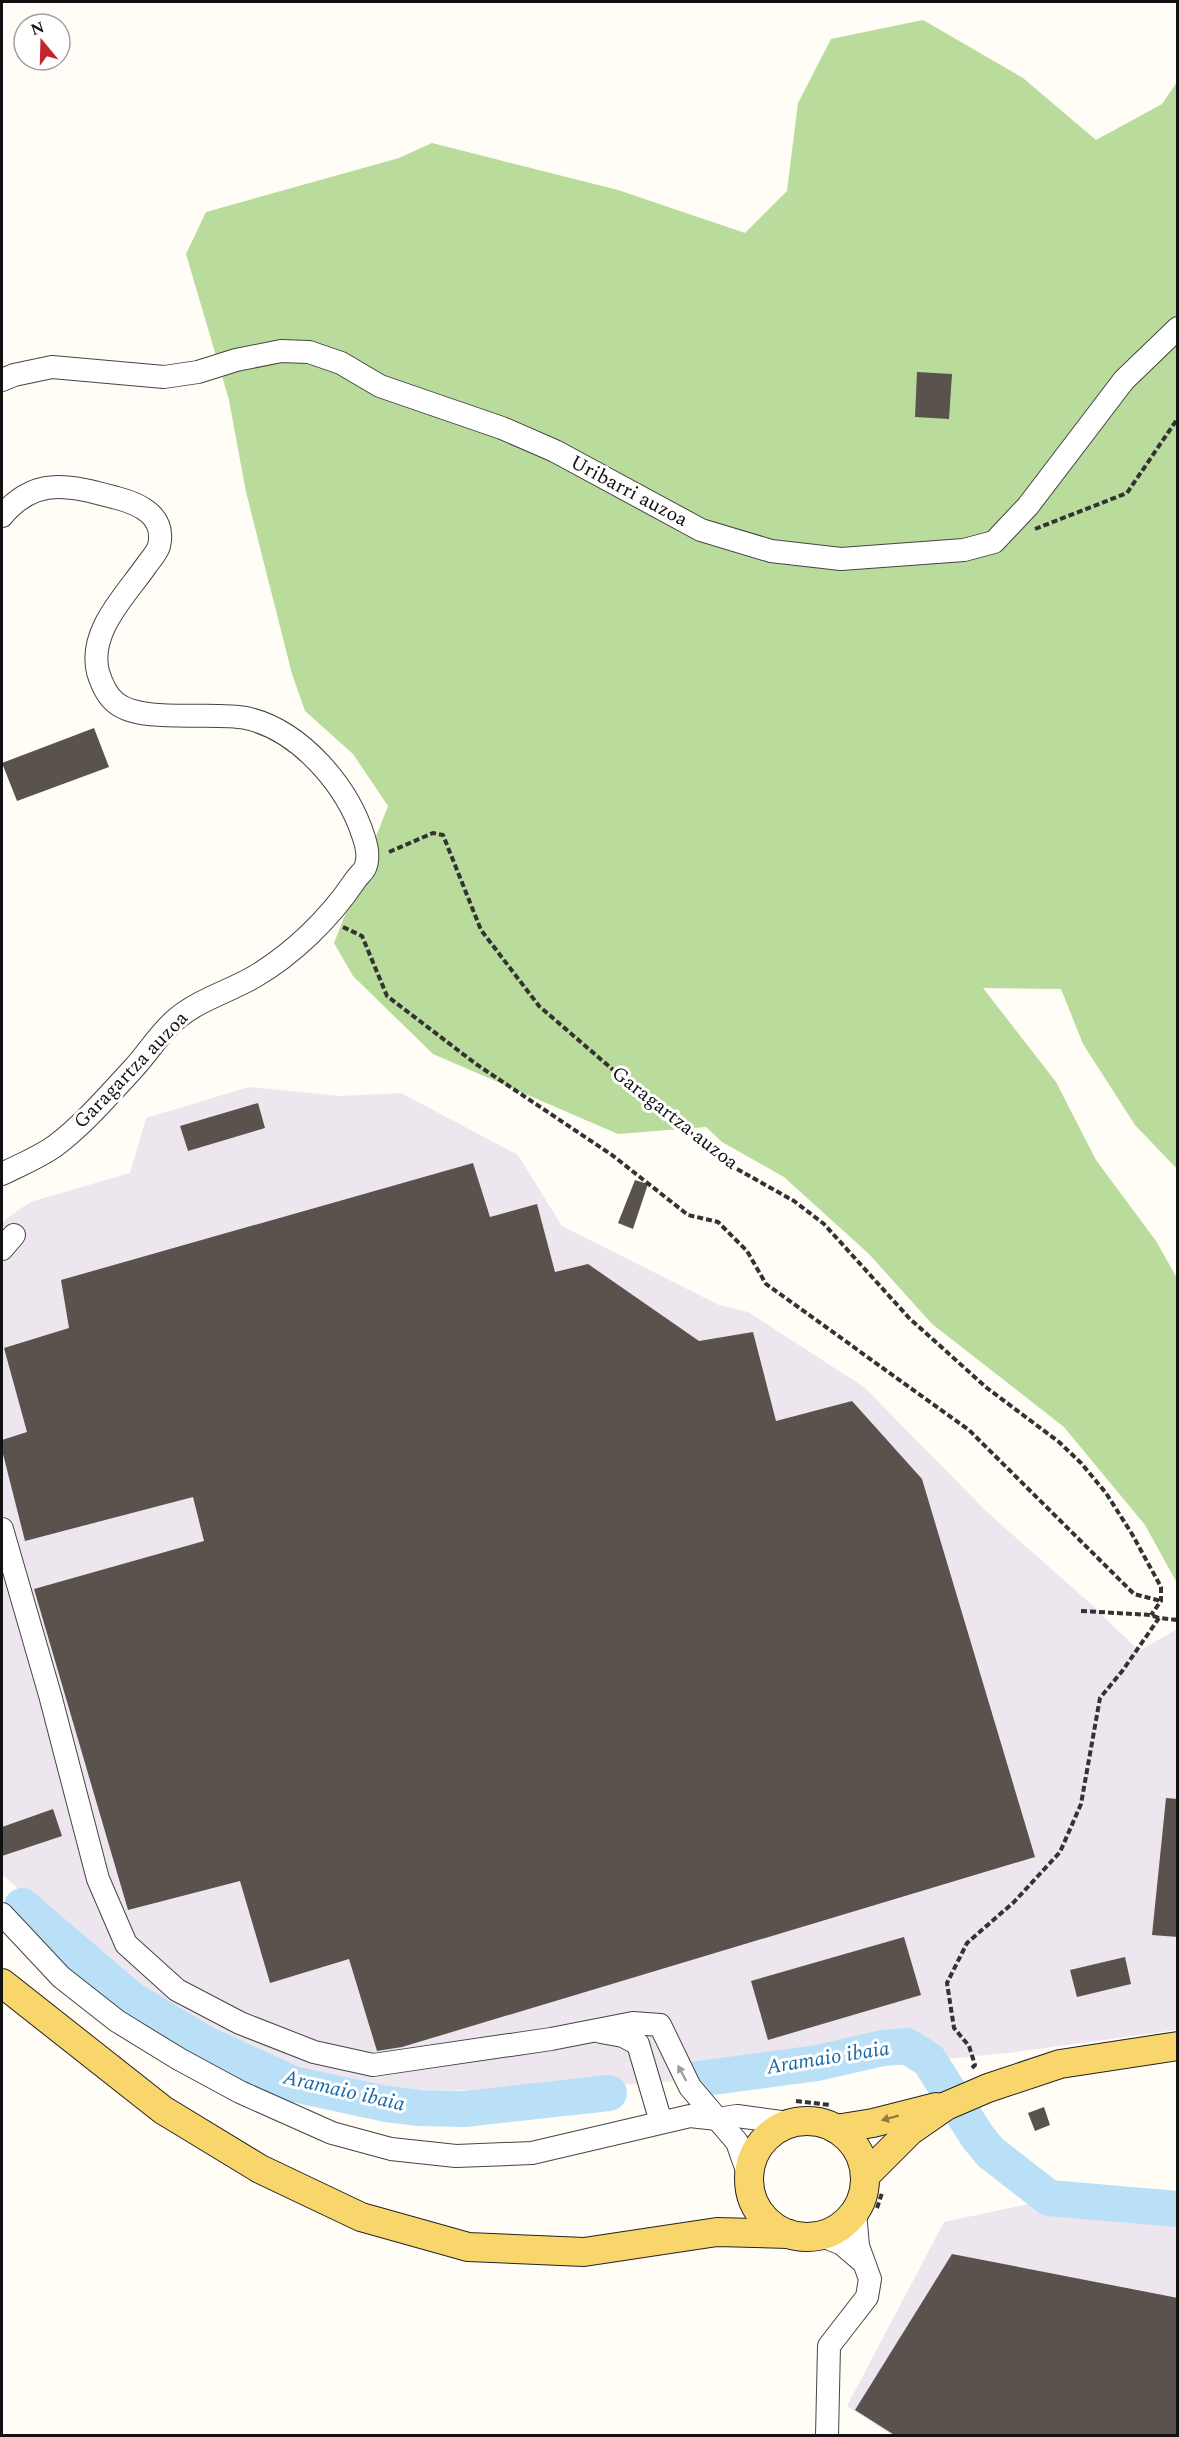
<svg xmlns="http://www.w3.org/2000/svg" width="1179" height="2437" font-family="Spectral,serif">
<rect width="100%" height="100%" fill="#fffdf5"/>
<g fill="#eee6ef">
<polygon points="249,1087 341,1096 401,1093 518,1155 562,1226 719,1305 748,1312 864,1387 987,1512 1092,1605 1139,1651 1177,1629 1177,2030 1008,2053 809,2072 535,2091 346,2089 185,2020 70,1936 2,1874 2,1222 30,1202 130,1173 146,1118"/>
<polygon points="1033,2203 1177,2222 1177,2435 891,2435 847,2406 944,2222"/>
</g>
<polygon fill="#b9dc9c" points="923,20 1023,78 1096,140 1162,104 1177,82 1177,1169 1135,1125 1083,1044 1061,989 983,988 1056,1082 1096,1160 1156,1241 1177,1278 1177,1583 1145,1525 1064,1427 932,1324 869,1254 784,1177 722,1142 706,1127 618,1134 433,1054 353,976 334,943 388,806 353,754 305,711 292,674 246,492 229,400 186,254 206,212 399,158 432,143 618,190 745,233 787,191 798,103 831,39"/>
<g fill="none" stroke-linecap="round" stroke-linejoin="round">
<g stroke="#b9e0f7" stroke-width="36">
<polyline points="22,1906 132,2000 204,2043 293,2084 386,2104 420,2108 465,2109 609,2093"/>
<polyline points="698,2079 817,2063 883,2048 907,2046 929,2060 977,2136 990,2152 1049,2198 1178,2209"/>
</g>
</g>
<g fill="#5a524d">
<polygon points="917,372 952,374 949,419 915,417"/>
<polygon points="94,728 109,767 17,801 2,763"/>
<polygon points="258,1103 265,1128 188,1151 180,1126"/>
<polygon points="473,1163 490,1217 537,1204 555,1272 588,1264 699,1341 753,1332 776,1421 852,1401 922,1479 1035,1857 402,2047 377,2051 349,1959 270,1983 240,1881 128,1910 34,1589 204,1541 193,1497 25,1541 2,1450 2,1440 27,1432 4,1348 69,1328 61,1280"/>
<polygon points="635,1180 648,1184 633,1229 618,1223"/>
<polygon points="1166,1798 1178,1799 1178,1937 1152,1935"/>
<polygon points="53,1809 62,1836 2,1856 2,1827"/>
<polygon points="904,1937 921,1995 768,2040 751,1981"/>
<polygon points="1125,1957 1131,1984 1077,1997 1070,1970"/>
<polygon points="1044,2107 1050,2125 1035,2131 1028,2113"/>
<polygon points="952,2254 1178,2298 1178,2436 896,2436 855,2410"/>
</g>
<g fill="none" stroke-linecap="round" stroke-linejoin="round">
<defs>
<g id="minor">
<polyline points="2,380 14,375 52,367 164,377 198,372 236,360 281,351 309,352 341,363 380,386 502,428 555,451 701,530 771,551 841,559 964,550 994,542 1028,506 1124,380 1178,328"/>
<path d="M2 516C16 499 35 487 58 487 78 487 98 493 117 498 140 504 166 516 159 546 157 553 150 560 146 566 125 596 88 632 98 672 101 682 107 696 116 703 142 724 213 711 246 718 300 730 348 786 364 838 367 847 369 859 365 868 363 872 357 877 354 882 329 919 293 954 254 977 228 992 198 1000 175 1020 159 1034 147 1054 132 1070 108 1096 83 1125 55 1146 38 1158 20 1165 2 1174"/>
<polyline points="2,1249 14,1235"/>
<polyline points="2,1529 50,1695 98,1879 126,1944 177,1990 240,2023 314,2052 373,2065 551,2039 633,2023 660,2025 690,2087 737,2142 749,2176"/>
<polyline points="2,1914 61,1977 117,2021 179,2059 240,2092 332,2133 391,2149 456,2156 532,2153 690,2116 717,2119 737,2116 795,2124"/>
<polyline points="601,2032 623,2036 638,2044 661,2122"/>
<polyline points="820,2235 842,2244 862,2261"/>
<polyline points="827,2436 829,2346 867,2297 870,2279 858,2246 855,2212"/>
</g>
<g id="major">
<polyline points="2,1983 163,2110 260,2169 361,2217 468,2247 584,2252 717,2232 789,2234"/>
<circle cx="807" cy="2179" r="58"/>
<polyline points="836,2129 873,2123 936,2107"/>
<polyline points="865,2176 910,2131 946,2106 988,2088 1060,2064 1178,2046"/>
</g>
</defs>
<use href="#minor" stroke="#444" stroke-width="24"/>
<use href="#major" stroke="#222" stroke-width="30"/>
<g stroke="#333" stroke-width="4" stroke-dasharray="6 3" stroke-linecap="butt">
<polyline points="1035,529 1127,493 1178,418"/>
<polyline points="389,852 433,833 443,835 481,930 539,1006 626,1081 665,1110 721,1160 794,1201 824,1224 910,1319 987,1388 1059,1442 1081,1463 1106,1493 1132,1534 1161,1587 1161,1601 1151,1615"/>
<polyline points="343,927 362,936 387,996 476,1064 612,1155 688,1215 718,1222 747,1251 766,1284 969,1430 1134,1594 1161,1601"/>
<polyline points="1081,1611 1151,1615 1159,1618"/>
<polyline points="972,2068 975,2065 969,2046 954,2028 947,1983 967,1943 1014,1902 1060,1852 1081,1804 1100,1698 1123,1670 1159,1618 1178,1620"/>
<polyline points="796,2101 830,2105"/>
<polyline points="877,2208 882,2193"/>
</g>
<use href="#minor" stroke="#fff" stroke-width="22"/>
<use href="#major" stroke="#f9d66b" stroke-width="28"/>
</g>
<defs><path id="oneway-solid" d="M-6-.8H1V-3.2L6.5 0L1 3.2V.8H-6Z" transform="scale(1.5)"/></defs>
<use fill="#a0a0a0" href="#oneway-solid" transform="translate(682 2073) rotate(-118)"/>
<use fill="#917d42" href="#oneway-solid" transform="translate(890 2118) rotate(165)"/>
<g text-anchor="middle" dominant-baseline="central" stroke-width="6" stroke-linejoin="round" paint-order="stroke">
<g font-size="20" fill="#111" stroke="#fff">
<text transform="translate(629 491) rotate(28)">Uribarri auzoa</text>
<text transform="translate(131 1070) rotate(-46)">Garagartza auzoa</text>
<text transform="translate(675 1118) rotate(38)">Garagartza auzoa</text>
</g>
<g font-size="21" font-style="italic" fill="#1768a6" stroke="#fff">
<text transform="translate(828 2058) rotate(-9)">Aramaio ibaia</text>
<text transform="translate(344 2091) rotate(13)">Aramaio ibaia</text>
</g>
</g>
<rect width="1179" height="2437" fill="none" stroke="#111111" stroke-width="6"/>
<g transform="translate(42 42) rotate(341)"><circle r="28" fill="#ffffff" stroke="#a0a0a0" stroke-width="1.5"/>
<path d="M0-4.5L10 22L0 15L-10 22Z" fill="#c4262e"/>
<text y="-9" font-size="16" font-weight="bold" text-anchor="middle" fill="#111111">N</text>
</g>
</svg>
